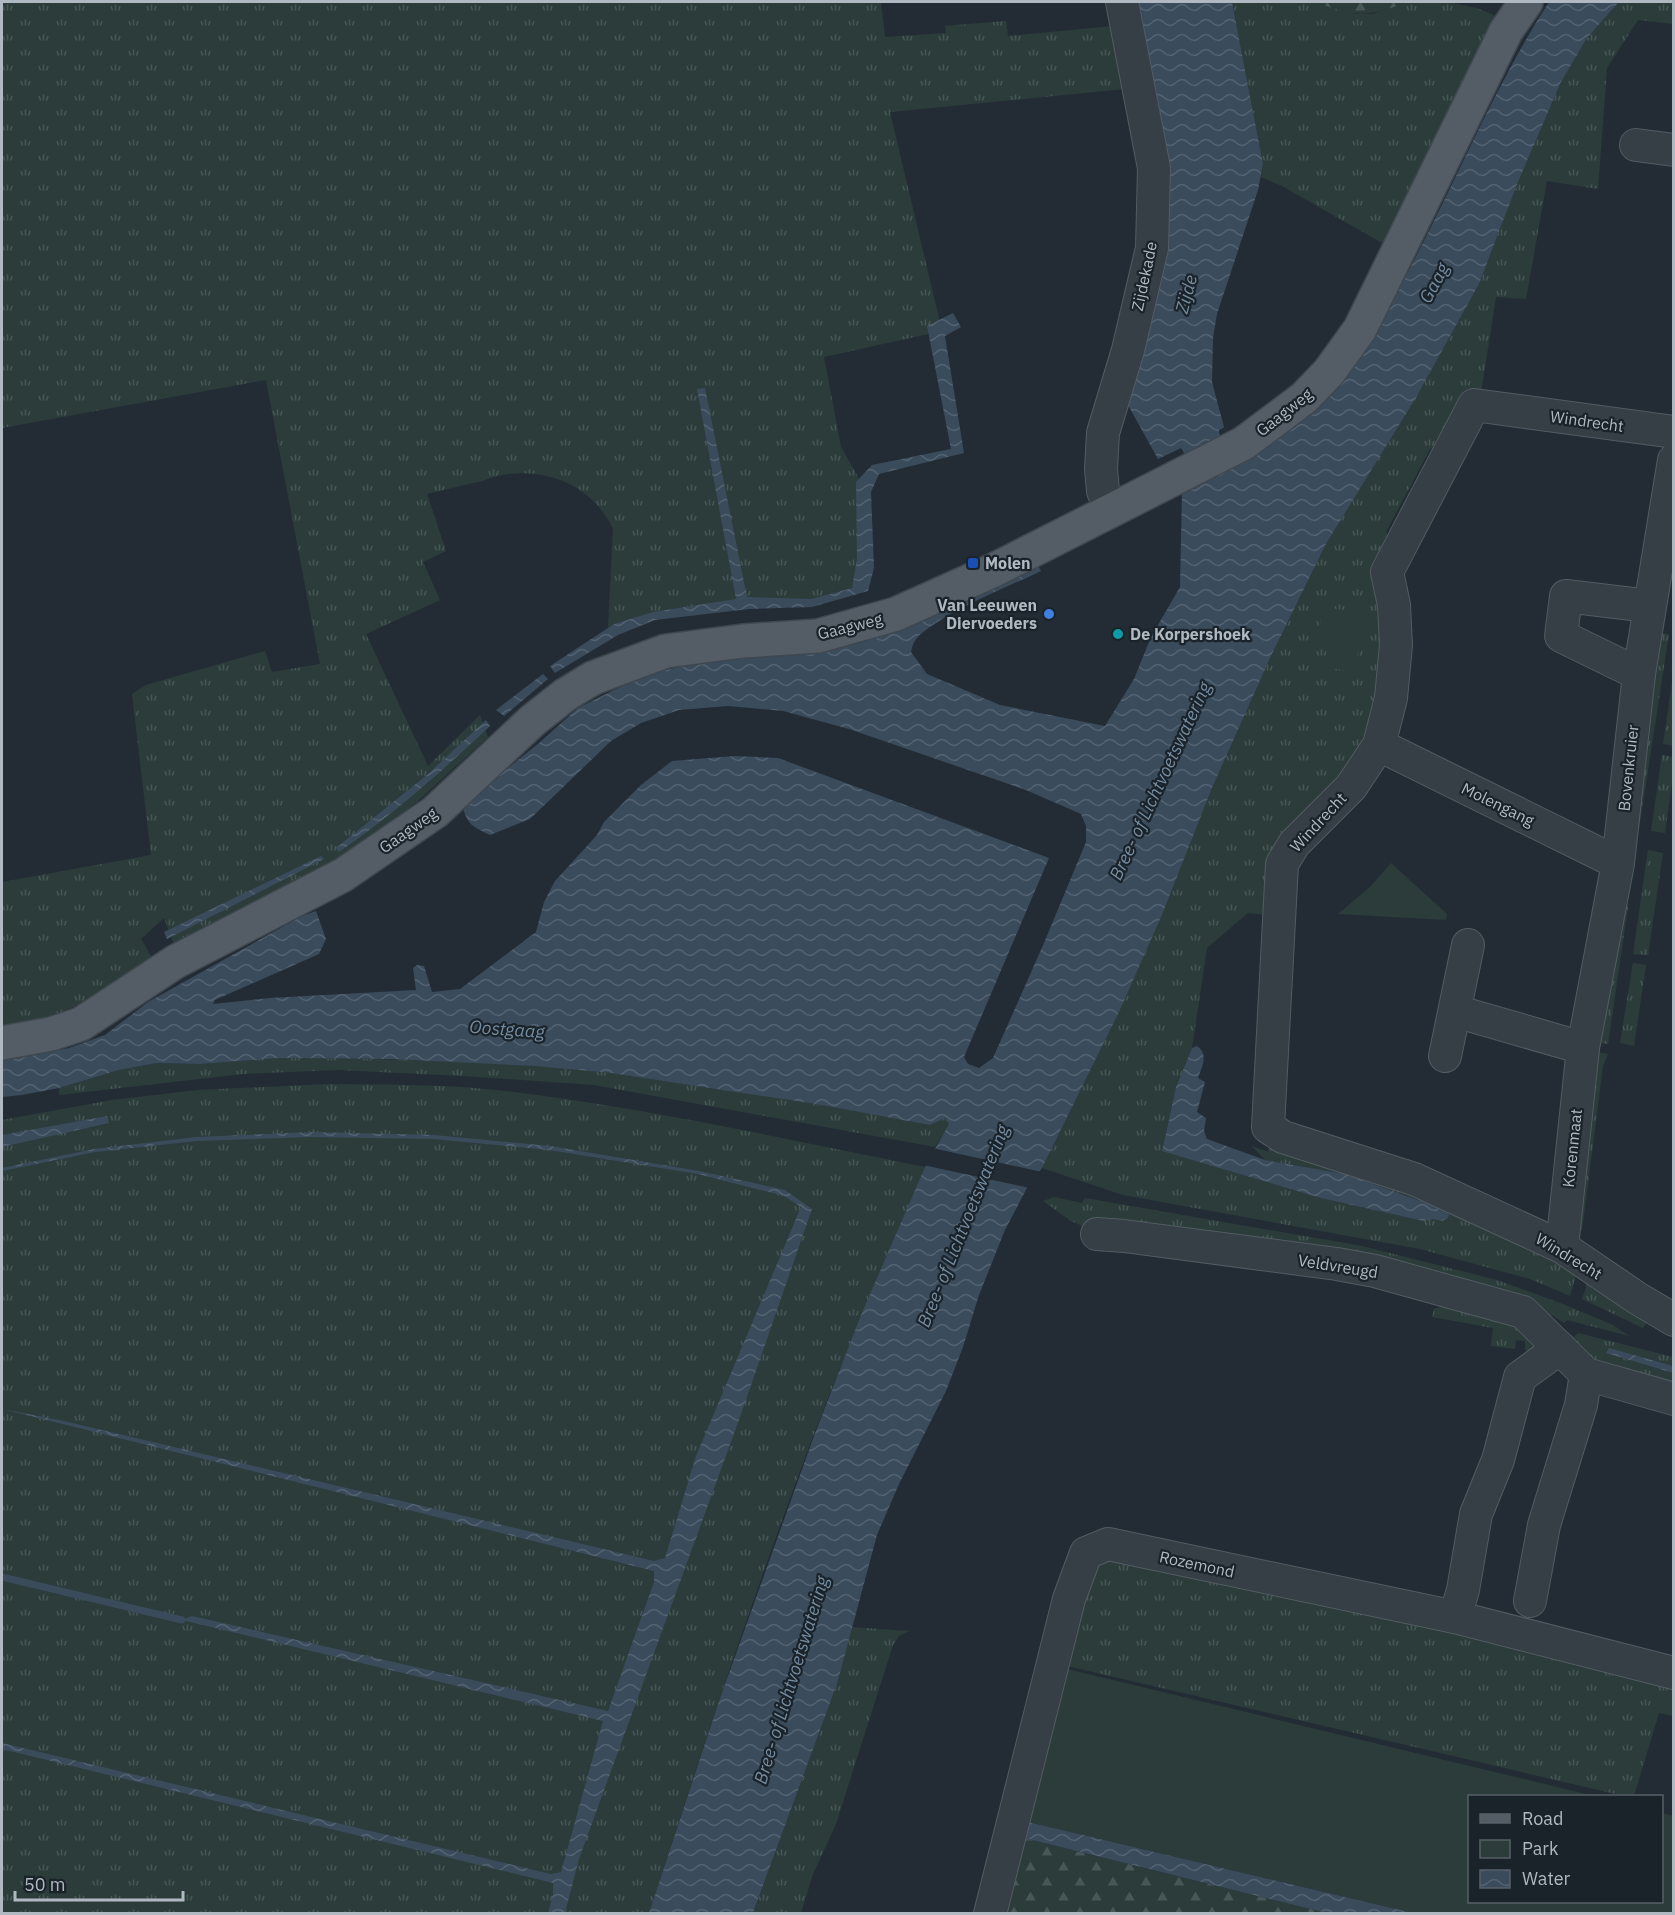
<svg xmlns="http://www.w3.org/2000/svg" width="1675" height="1915" font-family="'IBM Plex Sans',sans-serif">
<defs>
<pattern id="grass-tufts" width="24" height="20" patternUnits="userSpaceOnUse" patternTransform="scale(1.5)"><rect width="24" height="20" fill="#2b3c3b"/><path d="M3 7l-1-3M5 7V3M7 7l1-3M15 17l-1-3M17 17v-4M19 17l1-3" fill="none" stroke="#475656"/></pattern>
<pattern id="forest-firs" width="22" height="20" patternUnits="userSpaceOnUse" patternTransform="scale(1.5)"><rect width="22" height="20" fill="#2b3c3b"/><path d="M5 1l3.5 6h-7zM16 11l3.5 6h-7z" fill="#475656"/></pattern>
<pattern id="water-waves" width="16" height="10" patternUnits="userSpaceOnUse" patternTransform="scale(1.5)"><rect width="16" height="10" fill="#3a4b5c"/><path d="M0 5q4-4 8 0t8 0" fill="none" stroke="#546372"/></pattern>
</defs>
<rect width="100%" height="100%" fill="#232c35"/>
<g fill="url(#grass-tufts)">
<path d="M2 2H881L885 37 946 33 945 26 1006 21 1008 36 1114 26 1125 89 890 112 942 331 824 357 841 447 865 489 864 563 852 588 811 599 683 608 608 627 613 529C594 488 552 469 509 474 500 475 490 478 482 481 463 485 445 490 427 494L446 551 423 562 440 600 366 634 428 766 480 715 488 737 420 799 374 837 337 860 174 944 164 918 141 939 151 956C135 968 119 981 102 992 72 1011 36 1021 2 1028V882L151 855 132 694 146 685 265 651 272 672 320 664 266 380 2 428Z"/>
<polygon points="1232,2 1315,2 1355,14 1372,14 1407,2 1447,2 1477,8 1494,15 1482,47 1384,244 1282,186 1261,177 1263,164"/>
<polygon points="1619,2 1673,2 1673,24 1638,20 1607,68 1598,189 1547,181 1526,299 1496,297 1481,393 1439,447 1430,449 1386,532 1389,543 1388,662 1370,728 1268,915 1248,913 1207,948 1192,1048 1176,1087 1162,1150 1321,1198 1423,1221 1446,1212 1426,1203 1345,1174 1265,1160 1252,1146 1268,1152 1269,1147 1273,1147 1405,1183 1577,1272 1570,1296 1530,1279 1420,1249 1123,1195 1042,1168 1120,1010 1162,915 1212,788 1271,656 1326,544 1417,396 1479,284 1518,182 1561,82 1587,38"/>
<polygon points="1660,633 1669,634 1639,829 1631,828"/>
<polygon points="1673,676 1674,746 1673,746 1663,744"/>
<polygon points="1662,755 1674,757 1673,775 1665,833 1651,831"/>
<polygon points="1648,850 1663,853 1648,955 1633,954"/>
<polygon points="1622,906 1628,907 1608,1044 1598,1043"/>
<polygon points="1633,963 1646,965 1634,1046 1620,1043"/>
<polygon points="1596,1052 1608,1054 1603,1066 1582,1231 1573,1226 1598,1061 1596,1060"/>
<path d="M279 1058C390 1059 501 1060 611 1073 718 1086 825 1105 930 1125L945 1118 950 1124 935 1147 594 1085 463 1076 337 1070 243 1074 59 1095V1088L119 1070 157 1063 201 1064Z"/>
<path d="M329 1084C387 1085 447 1084 505 1091 646 1108 786 1139 925 1167 887 1255 849 1344 814 1434 754 1592 701 1753 649 1913L2 1914V1120L112 1100 198 1090Z"/>
<polygon points="1054,1197 1082,1203 1085,1198 1362,1246 1497,1280 1563,1304 1613,1325 1629,1336 1567,1320 1564,1323 1552,1315 1547,1320 1094,1231 1071,1221 1043,1201"/>
<polygon points="1585,1272 1652,1315 1643,1328 1582,1299 1586,1288"/>
<polygon points="1451,1304 1515,1320 1536,1345 1531,1351 1525,1350 1525,1341 1516,1340 1515,1349 1491,1346 1493,1328 1432,1317 1434,1309"/>
<polygon points="1578,1333 1673,1357 1673,1366 1606,1353 1673,1373 1673,1386 1605,1369 1569,1342"/>
<polygon points="1116,1555 1673,1682 1673,1716 1659,1713 1634,1796 1624,1796 1063,1665 1098,1561"/>
<polygon points="851,1627 909,1631 899,1636 893,1645 836,1824 813,1874 801,1913 753,1914 837,1684"/>
</g>
<g fill="url(#forest-firs)">
<path d="M1315 2H1407C1366 18 1356 17 1315 2Z"/>
<polygon points="1015,1836 1327,1913 999,1914"/>
</g>
<g fill="#2b3c3b">
<polygon points="1323,607 1364,613 1355,672 1324,667 1328,642 1318,641"/>
<polygon points="1391,863 1447,914 1446,920 1338,914 1370,887"/>
<polygon points="1059,1667 1594,1796 1470,1796 1470,1902 1662,1902 1662,1813 1673,1816 1673,1913 1413,1913 1024,1821"/>
</g>
<g fill="url(#water-waves)">
<path d="M1134 2H1232L1263 164 1258 190 1217 314 1213 338 1212 382 1224 427 1219 430V433L1238 464C1285 439 1327 404 1357 360 1369 344 1378 326 1387 309 1446 209 1486 99 1549 2H1619L1587 38 1561 82 1518 182 1479 284 1417 396 1326 544 1271 656 1212 788 1162 915 1120 1010 1042 1168 1028 1186 1005 1230 979 1295 963 1347 946 1391 899 1484 877 1535 837 1684 753 1913H649L719 1701 814 1436 861 1315 925 1167 949 1124 945 1118 930 1125 816 1104 611 1073 535 1066 392 1059 279 1058 201 1064 157 1063 119 1070 59 1088 22 1095 2 1097V1056H28L69 1048 105 1035 148 1002 302 916 316 911 326 939 319 954 215 1000 213 1004 270 998 416 990 413 968 417 965 424 966 432 992 460 989 536 932 544 902 555 881 597 835 604 822 641 785 672 761 735 756 778 758 1049 858 964 1057 968 1064 979 1068 993 1058 1044 943 1086 842V826L1081 814 1026 790 849 729 783 711 728 706 679 710 641 723 611 741 530 819 490 835C472 826 468 826 462 805L539 743 578 708 622 686 655 673 690 664 813 652 863 642 918 623 976 593 1037 564 1041 571C1008 587 939 614 916 639 913 643 912 647 911 652L927 674 1000 705 1105 726 1134 679 1151 637 1180 587 1182 492 1202 482 1181 448 1158 459 1123 396 1159 253Z"/>
<polygon points="953,313 961,327 945,336 964,453 879,474 871,492 874,568 868,591 812,607 749,609 655,620 618,635 555,673 550,666 614,624 653,612 736,599 697,389 705,388 747,597 811,599 852,588 857,559 856,482 872,465 951,449 927,326"/>
<polygon points="543,674 548,679 504,716 496,710"/>
<path d="M486 720 490 726C442 771 394 814 339 852L336 848 428 774Z"/>
<polygon points="321,856 324,859 167,939 164,932"/>
<path d="M1197 1046C1209 1055 1202 1066 1198 1078L1205 1082 1197 1112 1206 1118 1204 1131 1207 1139 1265 1160 1345 1174 1426 1203 1449 1214 1448 1218 1442 1221 1433 1219 1423 1221 1321 1198 1162 1151 1176 1087 1192 1048Z"/>
<polygon points="107,1116 109,1123 2,1147 2,1135"/>
<polygon points="311,1132 434,1135 550,1146 699,1171 785,1190 812,1209 739,1420 579,1859 565,1913 548,1913 553,1894 553,1883 2,1749 2,1743 551,1874 561,1872 603,1721 182,1620 192,1616 608,1711 654,1582 654,1571 2,1409 64,1421 654,1561 665,1558 696,1456 801,1207 784,1196 698,1174 549,1150 433,1139 311,1137 197,1141 95,1152 2,1171 2,1168 94,1149 197,1137"/>
<polygon points="1609,1348 1673,1366 1673,1373 1606,1353"/>
<polygon points="1028,1822 1413,1913 1327,1913 1024,1838"/>
</g>
<polygon fill="#232c35" points="932,1148 1042,1172 1030,1188 923,1165"/>
<g fill="none" stroke-linecap="round" stroke-linejoin="round">
<polyline stroke="#3a4b5c" stroke-width="7" points="2,1577 182,1620"/>
<defs>
<g id="minor">
<polyline points="1636,145 1674,150"/>
<polyline points="1674,432 1474,405 1387,572 1394,605 1396,645 1391,698 1379,745 1351,787 1294,844 1282,864 1268,1127 1283,1137 1414,1179 1562,1247 1637,1298 1674,1320"/>
<polyline points="1111,511 1103,491 1101,469 1103,433 1128,350 1152,248 1154,168 1122,2"/>
<polyline points="1639,674 1561,636 1566,596 1649,606"/>
<polyline points="1379,745 1618,863"/>
<polyline points="1455,1011 1583,1048"/>
<polyline points="1445,1056 1468,945"/>
<polyline points="1097,1234 1124,1236 1337,1264 1375,1271 1523,1312 1586,1374 1674,1399"/>
<polyline points="1562,1247 1583,1048 1618,863 1639,674 1674,460"/>
<polyline points="1530,1601 1544,1525 1581,1405 1586,1374"/>
<polyline points="1455,1617 1463,1590 1476,1514 1498,1460 1520,1377 1560,1348"/>
<polyline points="990,1914 1069,1599 1086,1553 1108,1544 1455,1617 1674,1673"/>
</g>
<polyline id="major" points="2,1043 51,1034 81,1024 175,962 343,875 435,812 532,721 565,695 593,678 666,651 743,641 818,636 896,614 992,571 1244,443 1304,398 1329,372 1360,329 1506,31 1526,2"/>
</defs>
<use href="#minor" stroke="#535c63" stroke-width="34"/>
<use href="#major" stroke="#3f474f" stroke-width="36"/>
<use href="#minor" stroke="#363e46" stroke-width="32"/>
<use href="#major" stroke="#545d66" stroke-width="33"/>
</g>
<rect fill="#1a4fb4" stroke="#1b232a" stroke-width="2" x="967" y="557" width="12" height="12" rx="3"/>
<circle fill="#3f7fe0" stroke="#1b232a" stroke-width="2" cx="1049" cy="614" r="6"/>
<circle fill="#0f9aa8" stroke="#1b232a" stroke-width="2" cx="1118" cy="634" r="6"/>
<g text-anchor="middle" dominant-baseline="central" stroke-width="4.5" stroke-linejoin="round" paint-order="stroke">
<g font-size="16" fill="#b0b9c2" stroke="#1b232a">
<text transform="translate(1144 276) rotate(-78)">Zijdekade</text>
<text transform="translate(1284 412) rotate(-38)">Gaagweg</text>
<text transform="translate(1587 421) rotate(8)">Windrecht</text>
<text transform="translate(850 626) rotate(-14)">Gaagweg</text>
<text transform="translate(1628 768) rotate(-84)">Bovenkruier</text>
<text transform="translate(1498 804) rotate(26)">Molengang</text>
<text transform="translate(1318 822) rotate(-47)">Windrecht</text>
<text transform="translate(408 830) rotate(-35)">Gaagweg</text>
<text transform="translate(1572 1148) rotate(-84)">Korenmaat</text>
<text transform="translate(1569 1256) rotate(31)">Windrecht</text>
<text transform="translate(1338 1266) rotate(9)">Veldvreugd</text>
<text transform="translate(1197 1564) rotate(12)">Rozemond</text>
</g>
<g font-size="16" font-weight="bold" fill="#b0b9c2" stroke="#1b232a" text-anchor="start">
<text x="985" y="563">Molen</text>
<text x="1037" y="605" text-anchor="end">Van Leeuwen<tspan x="1037" dy="18">Diervoeders</tspan></text>
<text x="1130" y="634">De Korpershoek</text>
</g>
<g font-size="18" font-style="italic" fill="#748ca2" stroke="#1b232a">
<text transform="translate(1434 283) rotate(-62)">Gaag</text>
<text transform="translate(1186 294) rotate(-75)">Zijde</text>
<text transform="translate(1160 781) rotate(-65)">Bree- of Lichtvoetswatering</text>
<text transform="translate(507 1029) rotate(4)">Oostgaag</text>
<text transform="translate(963 1226) rotate(-68)">Bree- of Lichtvoetswatering</text>
<text transform="translate(791 1680) rotate(-73)">Bree- of Lichtvoetswatering</text>
</g>
</g>
<rect width="1675" height="1915" fill="none" stroke="#b0b9c2" stroke-width="6"/>
<rect x="1468" y="1795" width="195" height="108" fill="#1b232a" stroke="#575f67" stroke-width="1.5"/>
<rect x="1480" y="1814" width="30" height="9" fill="#545d66" stroke="#575f67" stroke-width="1.5"/>
<text x="1522" y="1825" font-size="18" fill="#b0b9c2">Road</text>
<rect x="1480" y="1840" width="30" height="18" fill="#2b3c3b" stroke="#575f67" stroke-width="1.5"/>
<text x="1522" y="1855" font-size="18" fill="#b0b9c2">Park</text>
<rect x="1480" y="1870" width="30" height="18" fill="url(#water-waves)" stroke="#575f67" stroke-width="1.5"/>
<text x="1522" y="1885" font-size="18" fill="#b0b9c2">Water</text>
<path d="M15 1891v9h168v-9" fill="none" stroke="#b0b9c2" stroke-width="3"/>
<text x="24" y="1891" font-size="18" fill="#b0b9c2" stroke="#1b232a" stroke-width="4.5" paint-order="stroke">50 m</text>
</svg>
